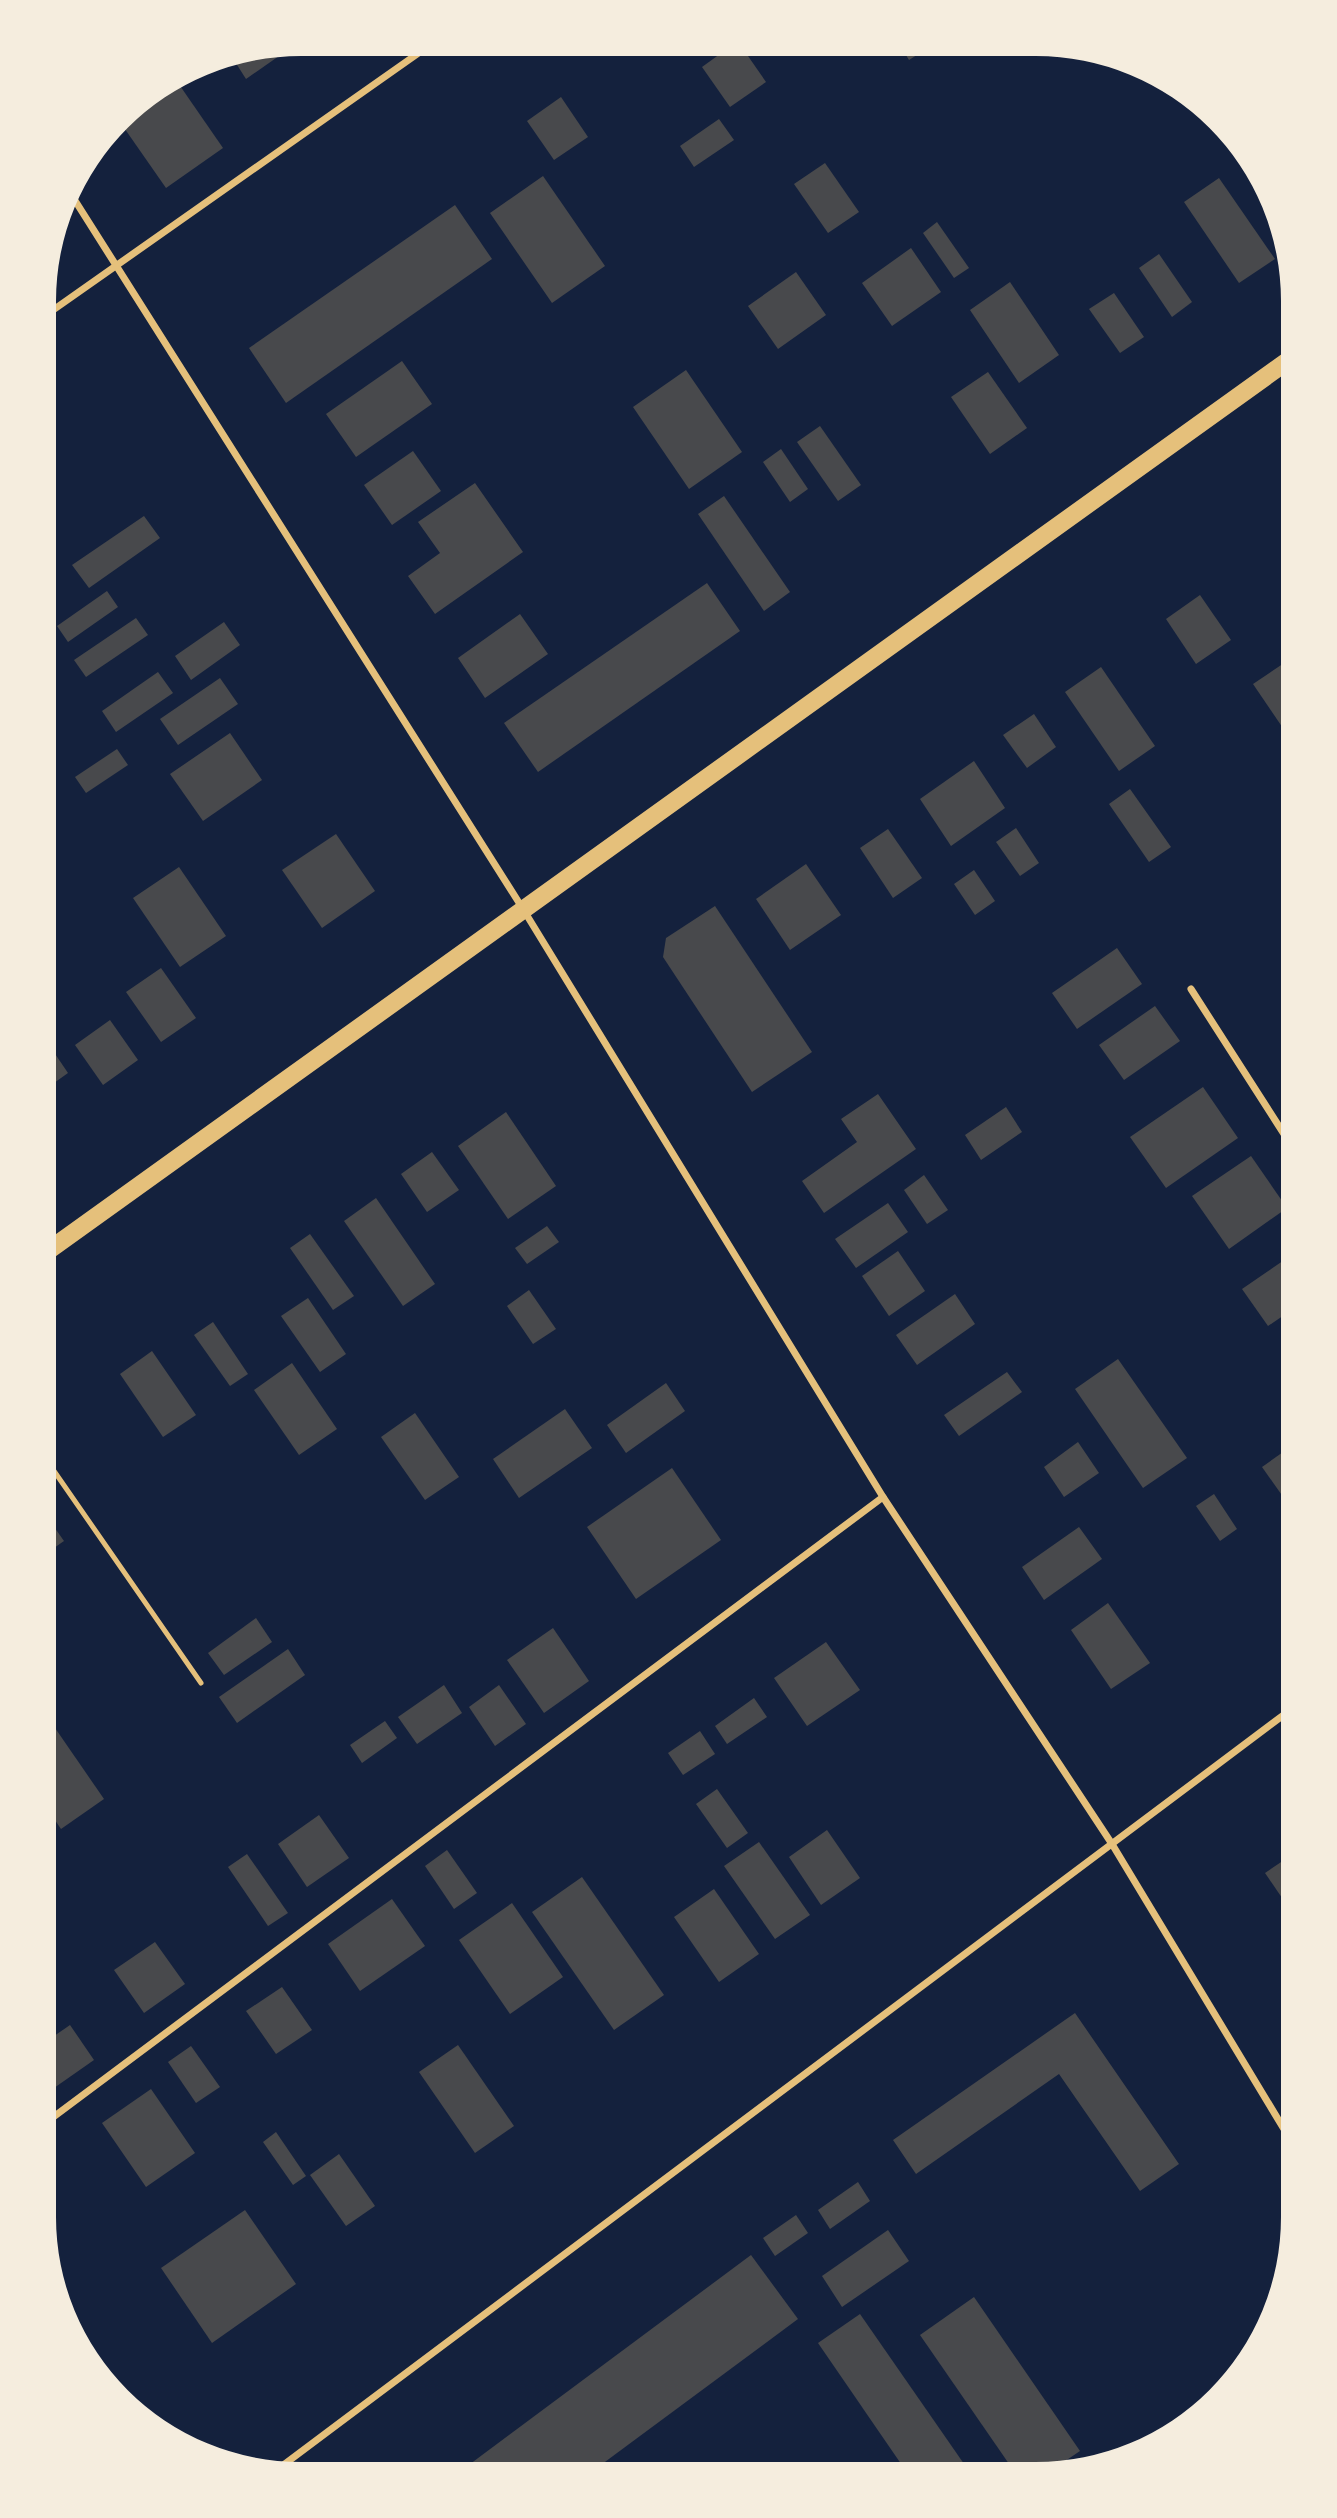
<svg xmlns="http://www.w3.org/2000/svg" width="1337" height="2518" font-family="Lato,sans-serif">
<rect width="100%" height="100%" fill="#14213d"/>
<g fill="#48494c">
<polygon points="288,46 289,49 246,79 232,57"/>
<polygon points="731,46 741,46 766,82 730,107 702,67"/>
<polygon points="901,47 927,48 928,48 909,60"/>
<polygon points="176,80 223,148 166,188 120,122 131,108"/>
<polygon points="561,97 588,137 554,160 527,121"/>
<polygon points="719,119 734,140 694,167 680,146"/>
<polygon points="825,163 859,212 828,233 794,184"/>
<polygon points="543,176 605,266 552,303 490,213"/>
<polygon points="1219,178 1275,259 1239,283 1184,202"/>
<polygon points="455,205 492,259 286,403 249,348"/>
<polygon points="937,222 969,268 954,278 923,233"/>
<polygon points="911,248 941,292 892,326 862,283"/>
<polygon points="1159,254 1192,302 1172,317 1139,268"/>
<polygon points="796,272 826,315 778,349 748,306"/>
<polygon points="1010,282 1059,355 1019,383 970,310"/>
<polygon points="1114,293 1144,337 1120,353 1089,309"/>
<polygon points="402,361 432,404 356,457 326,414"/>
<polygon points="686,370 742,452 689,489 633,407"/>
<polygon points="988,372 1027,428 990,454 951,397"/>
<polygon points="820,426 861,485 838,501 797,442"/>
<polygon points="781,449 808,489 790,502 763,462"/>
<polygon points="413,451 441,491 392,525 364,485"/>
<polygon points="475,483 523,552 435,614 408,576 440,553 418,522"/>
<polygon points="724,496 790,592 764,611 698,514"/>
<polygon points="144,516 160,538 89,588 72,565"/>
<polygon points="707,583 740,631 538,772 504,723"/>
<polygon points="107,591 118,607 68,642 57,626"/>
<polygon points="1200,595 1231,640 1196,664 1166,619"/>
<polygon points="520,614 548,654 485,698 458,658"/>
<polygon points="136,618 148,635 86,677 74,660"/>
<polygon points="224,622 240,645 191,680 175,656"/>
<polygon points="1293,657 1293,743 1253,684"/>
<polygon points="1101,667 1155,746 1119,771 1065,692"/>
<polygon points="158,672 173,693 116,732 102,711"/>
<polygon points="220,678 238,704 178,745 160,719"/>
<polygon points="1034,714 1056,747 1027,768 1003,735"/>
<polygon points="230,733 262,780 203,821 170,774"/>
<polygon points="117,749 128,765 86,793 75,777"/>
<polygon points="974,761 1005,808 951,846 920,799"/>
<polygon points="1130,789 1171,847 1149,862 1109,804"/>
<polygon points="1016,828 1039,863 1020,876 996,842"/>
<polygon points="888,829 922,878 893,898 860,848"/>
<polygon points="336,834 375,891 322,928 282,870"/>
<polygon points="806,864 841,915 790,950 756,899"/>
<polygon points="179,867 226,936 180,967 133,898"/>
<polygon points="974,870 995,901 975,915 954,884"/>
<polygon points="715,906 812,1052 752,1092 663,957 666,938"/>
<polygon points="1117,948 1142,984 1077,1029 1052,993"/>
<polygon points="161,968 196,1018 161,1042 126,992"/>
<polygon points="1155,1006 1180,1041 1124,1080 1099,1045"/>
<polygon points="110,1020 138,1060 103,1085 75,1045"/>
<polygon points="45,1039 68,1073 47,1088 45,1085"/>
<polygon points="1203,1087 1238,1138 1166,1188 1130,1137"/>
<polygon points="878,1094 916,1149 824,1213 802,1181 857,1142 841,1119"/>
<polygon points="45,1105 54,1118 45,1125"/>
<polygon points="1006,1107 1022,1132 981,1160 965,1135"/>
<polygon points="506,1112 556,1186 508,1219 458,1146"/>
<polygon points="432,1152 459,1190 427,1212 401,1174"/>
<polygon points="1251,1156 1287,1208 1229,1249 1192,1196"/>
<polygon points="924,1175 948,1210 927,1224 904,1190"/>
<polygon points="376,1198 435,1284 403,1306 344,1221"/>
<polygon points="888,1203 908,1232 856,1268 835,1239"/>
<polygon points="547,1226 559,1242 527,1264 515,1248"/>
<polygon points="310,1234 354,1296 333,1310 290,1248"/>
<polygon points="898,1251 925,1291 889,1316 862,1276"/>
<polygon points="1293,1254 1293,1309 1268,1326 1242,1289"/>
<polygon points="529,1290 556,1329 533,1344 507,1306"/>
<polygon points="955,1294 975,1324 917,1365 896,1335"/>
<polygon points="308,1298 346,1354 320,1372 281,1316"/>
<polygon points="213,1322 248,1374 230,1386 194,1335"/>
<polygon points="152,1351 196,1415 163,1437 120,1374"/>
<polygon points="1118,1359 1187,1458 1143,1488 1075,1389"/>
<polygon points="292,1363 337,1429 299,1455 254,1390"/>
<polygon points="1007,1372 1022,1392 959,1436 944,1415"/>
<polygon points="666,1383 685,1411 626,1453 607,1425"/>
<polygon points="565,1409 592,1448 519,1498 493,1459"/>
<polygon points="415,1413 459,1477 425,1500 381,1437"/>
<polygon points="1078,1442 1099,1473 1064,1497 1044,1467"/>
<polygon points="1293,1445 1293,1511 1262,1467"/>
<polygon points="672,1468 721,1540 636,1599 587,1527"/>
<polygon points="1214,1494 1237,1529 1220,1541 1196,1506"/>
<polygon points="45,1514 64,1541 44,1555"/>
<polygon points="1079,1527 1102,1559 1044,1600 1022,1567"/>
<polygon points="1108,1603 1150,1663 1111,1689 1071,1630"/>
<polygon points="256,1618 272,1642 224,1675 208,1653"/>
<polygon points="553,1628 589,1681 544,1713 507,1660"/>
<polygon points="826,1642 860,1690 807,1726 774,1678"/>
<polygon points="288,1649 305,1675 237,1723 219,1697"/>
<polygon points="444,1685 462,1713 417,1744 398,1717"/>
<polygon points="499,1685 526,1724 495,1746 469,1707"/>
<polygon points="754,1698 767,1717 727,1744 715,1726"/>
<polygon points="44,1712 104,1799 61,1829 44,1804"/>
<polygon points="385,1721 397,1738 362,1763 350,1745"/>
<polygon points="700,1731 715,1754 683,1775 668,1753"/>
<polygon points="717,1789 748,1833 727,1848 696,1804"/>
<polygon points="319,1815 349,1858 307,1887 278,1844"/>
<polygon points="827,1830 860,1878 821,1905 789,1857"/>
<polygon points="759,1842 810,1915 775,1939 724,1866"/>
<polygon points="447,1850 477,1893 454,1909 425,1866"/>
<polygon points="247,1854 288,1913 268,1926 228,1867"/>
<polygon points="1293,1854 1293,1914 1265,1873"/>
<polygon points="582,1877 664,1995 614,2030 532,1912"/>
<polygon points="714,1889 759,1954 719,1982 674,1917"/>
<polygon points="392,1899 425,1946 360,1991 328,1944"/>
<polygon points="512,1903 563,1977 510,2014 459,1940"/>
<polygon points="155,1942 185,1984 144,2013 114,1970"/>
<polygon points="282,1987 312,2030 276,2054 246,2011"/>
<polygon points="1075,2013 1179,2164 1140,2191 1059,2074 916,2174 893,2140"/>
<polygon points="70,2025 94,2060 44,2095 44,2043"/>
<polygon points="458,2045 514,2126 475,2153 419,2072"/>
<polygon points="191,2046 220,2087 196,2103 168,2062"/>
<polygon points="151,2089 195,2153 146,2187 102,2123"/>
<polygon points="276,2132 306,2176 293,2185 263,2142"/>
<polygon points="339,2154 375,2206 346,2226 310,2175"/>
<polygon points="858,2182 870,2201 830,2229 818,2210"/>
<polygon points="245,2210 296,2284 212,2343 161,2268"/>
<polygon points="796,2215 808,2233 775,2256 763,2238"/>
<polygon points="888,2230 909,2261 842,2307 822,2276"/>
<polygon points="751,2255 798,2319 590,2473 458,2473"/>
<polygon points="974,2297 1080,2451 1049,2472 1016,2474 920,2335"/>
<polygon points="860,2314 971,2474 908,2474 818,2343"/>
</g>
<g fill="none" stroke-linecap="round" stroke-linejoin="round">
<polyline stroke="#e5c07b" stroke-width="5" points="45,1458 201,1683"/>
<g stroke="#e5c07b" stroke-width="7">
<polyline points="69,191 523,909 883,1497 1112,1844 1293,2144"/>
<polyline points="46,315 430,45"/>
<polyline points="1191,989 1293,1148"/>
<polyline points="44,2124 883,1497"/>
<polyline points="274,2472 1293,1708"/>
</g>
<polyline stroke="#e5c07b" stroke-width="18" points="45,1253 1293,357"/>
</g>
<path d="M0 0H1337V2518H0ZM301 56H1036A245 245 0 0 1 1281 301V2217A245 245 0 0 1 1036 2462H301A245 245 0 0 1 56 2217V301A245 245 0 0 1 301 56Z" fill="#f5edde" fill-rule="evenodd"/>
</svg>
